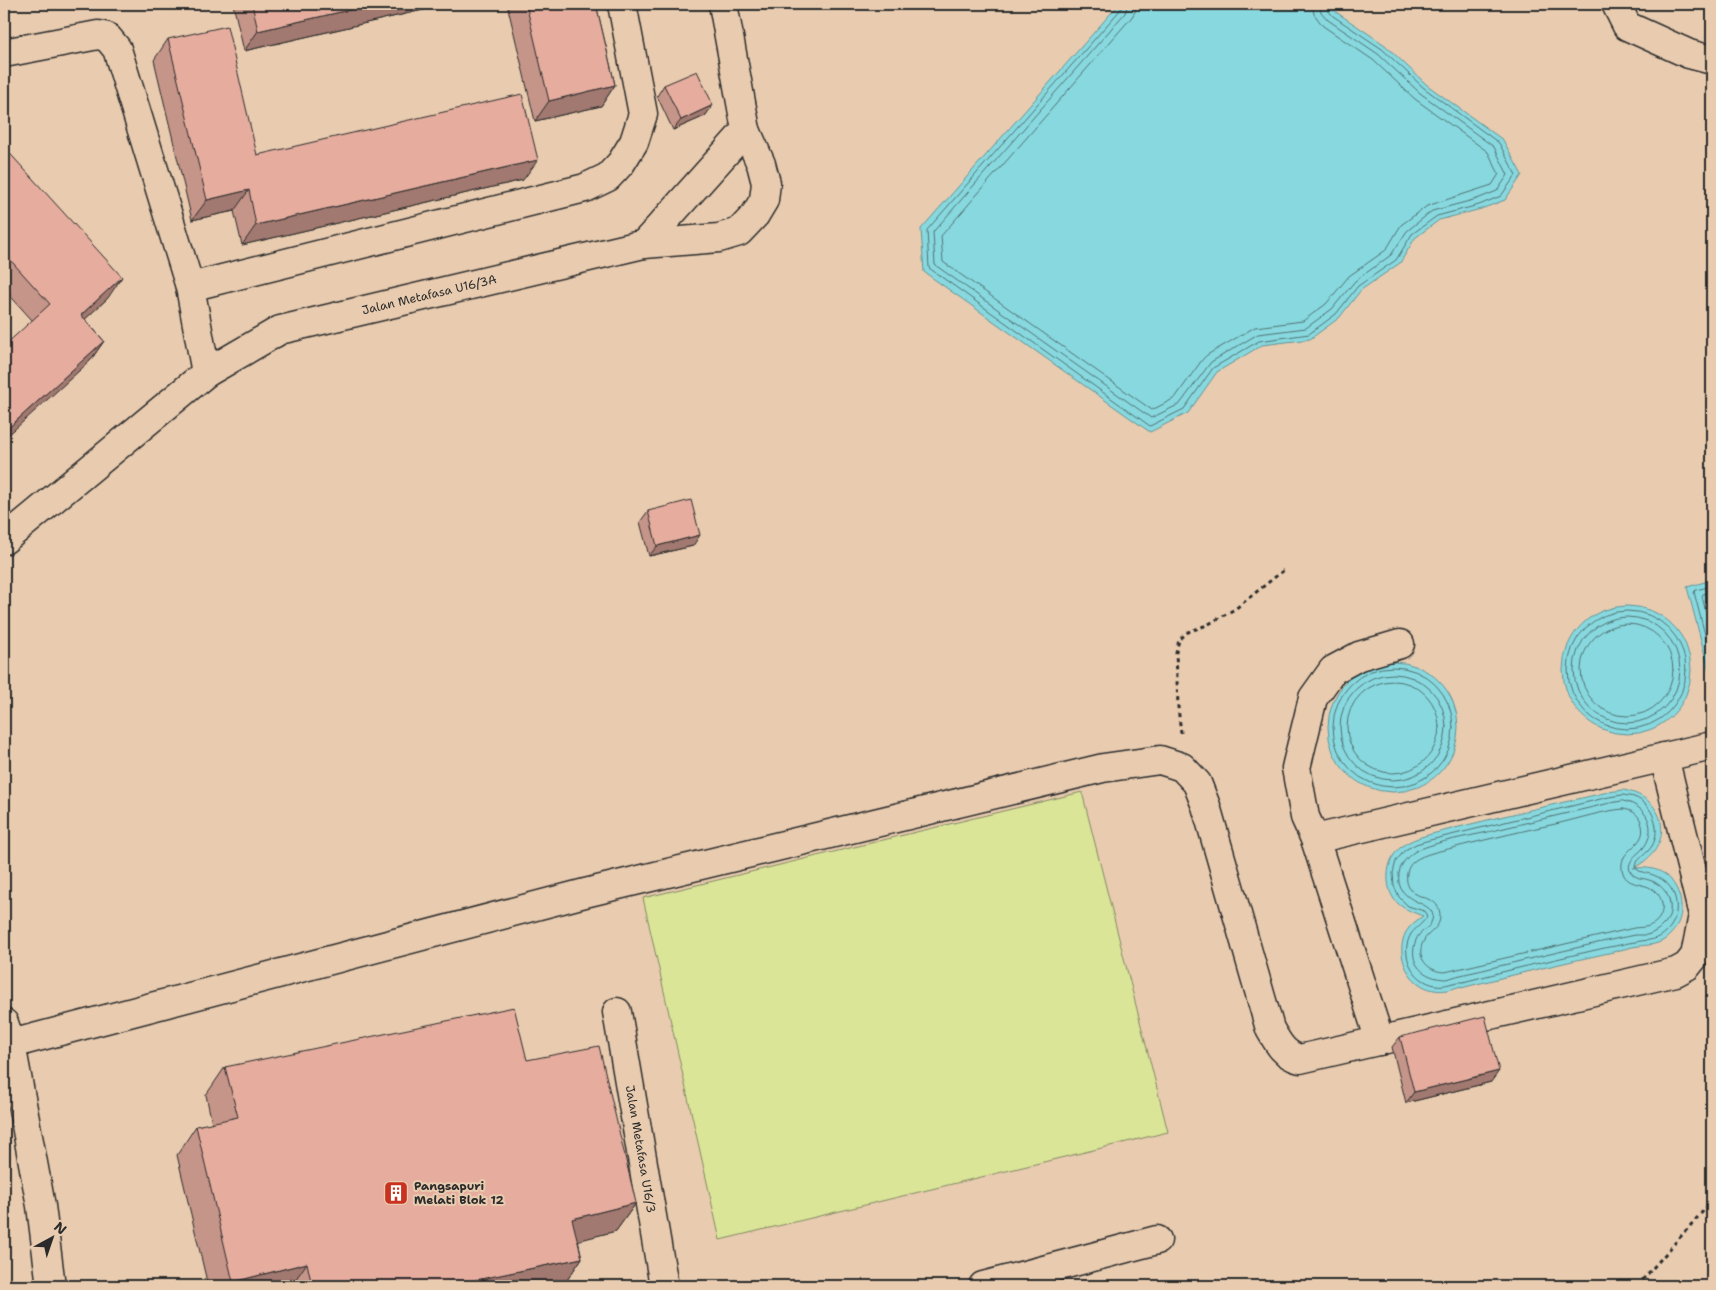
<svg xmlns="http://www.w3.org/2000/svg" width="1716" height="1290" font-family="'Shantell Sans',sans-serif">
<rect width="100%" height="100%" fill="#e9ccb0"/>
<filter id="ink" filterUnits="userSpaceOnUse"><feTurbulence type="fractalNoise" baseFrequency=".02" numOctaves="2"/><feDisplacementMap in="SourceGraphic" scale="10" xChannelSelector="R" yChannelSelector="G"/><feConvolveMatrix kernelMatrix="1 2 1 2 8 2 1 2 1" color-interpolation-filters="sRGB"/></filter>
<g filter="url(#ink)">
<polygon fill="#dae598" stroke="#828862" points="1082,792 1168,1132 720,1240 643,898"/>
<g fill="#87d9df" stroke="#629397">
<polygon points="1119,4 1329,4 1336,12 1385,45 1427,85 1503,140 1522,175 1505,200 1481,209 1439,220 1415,238 1400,263 1361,290 1339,318 1310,339 1262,345 1217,372 1188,413 1150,432 924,272 921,229"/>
<polygon points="1712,580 1712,682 1687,587"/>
<circle cx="1627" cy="670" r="64"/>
<circle cx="1393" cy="727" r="65"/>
<path d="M1623 790C1669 798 1676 848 1633 868 1647 867 1661 868 1671 880 1686 899 1685 925 1664 940 1656 945 1648 945 1639 946 1630 947 1621 950 1613 952 1562 963 1512 975 1461 988V986C1452 989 1444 992 1434 990 1409 986 1394 955 1406 932 1410 925 1417 920 1423 916 1404 909 1390 904 1388 881 1387 868 1391 855 1401 847 1414 836 1439 833 1455 828 1506 815 1557 804 1608 792Z"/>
</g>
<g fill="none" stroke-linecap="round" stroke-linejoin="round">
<g stroke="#507173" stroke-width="1">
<polyline points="1122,4 1121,9 927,230 929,268 1150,426 1184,409 1213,368 1259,341 1309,334 1336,314 1358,286 1396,260 1412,234 1437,216 1479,205 1501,196 1516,175 1499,143 1424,88 1382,49 1333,16 1326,8 1326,4"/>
<polyline points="1128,4 1125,13 933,232 935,265 1151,418 1180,404 1211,362 1258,334 1306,328 1332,309 1355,281 1391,255 1407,231 1432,211 1477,199 1497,191 1508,175 1494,147 1420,93 1378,54 1328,20 1321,12 1319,4"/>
<polyline points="1136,4 1135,12 1131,18 941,236 943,262 1152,410 1175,398 1202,360 1207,355 1255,327 1303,321 1326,304 1349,276 1386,250 1401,225 1427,206 1492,185 1499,174 1488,152 1415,99 1373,60 1323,26 1314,14 1312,4"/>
<polyline points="1712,586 1696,590 1694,592 1712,662"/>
<polyline points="1712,592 1703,594 1702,596 1712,638"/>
<circle cx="1627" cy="670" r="59"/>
<circle cx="1627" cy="670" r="53"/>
<circle cx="1627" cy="670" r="46"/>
<circle cx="1393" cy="727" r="60"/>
<circle cx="1393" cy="727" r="53"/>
<circle cx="1393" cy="727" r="46"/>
<path d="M1623 795C1627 796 1631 796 1634 797 1653 804 1662 829 1652 846 1648 853 1637 859 1635 866L1639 871C1653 874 1666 878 1673 892 1680 908 1676 926 1661 936 1653 941 1644 940 1635 942 1626 943 1618 946 1609 947 1560 958 1512 969 1463 982 1454 981 1446 987 1436 985 1413 982 1399 954 1411 934 1416 927 1424 923 1427 916L1424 911 1408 906 1399 897 1394 886 1393 873 1396 861 1405 850 1416 844 1426 841 1609 797Z"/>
<path d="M1623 801C1651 806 1660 836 1637 854 1630 860 1625 870 1635 876 1639 879 1644 878 1649 880 1660 883 1669 893 1670 904 1671 912 1669 920 1663 925 1659 930 1653 933 1647 935 1643 935 1639 935 1636 935 1617 938 1598 943 1580 947 1550 954 1520 961 1491 968 1476 972 1461 974 1447 979 1424 979 1407 964 1416 940 1419 931 1430 929 1432 920 1439 899 1394 907 1399 873 1401 863 1409 854 1418 850 1439 841 1465 837 1488 832 1528 822 1569 813 1610 803Z"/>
<path d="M1623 809C1631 810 1638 813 1641 822 1650 846 1619 847 1622 869 1625 888 1644 881 1655 891 1665 899 1665 917 1653 924 1647 928 1641 927 1634 928L1445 972C1430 972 1415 959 1423 942 1428 931 1441 929 1440 915 1439 899 1427 900 1416 894 1404 888 1404 870 1413 862 1423 853 1447 850 1460 846 1493 838 1526 830 1560 823 1581 818 1602 811 1623 809Z"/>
</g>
<defs>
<g id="minor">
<polyline points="1616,4 1627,26 1689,54 1712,60"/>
<polyline points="4,53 98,35 107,37 117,49 190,287 206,373"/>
<polyline points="644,244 719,238 739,232 755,215 764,200 766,183 761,164 746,130"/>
<polyline points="190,287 585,188 608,177 621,163 634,142 643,114 622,4"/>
<path id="s1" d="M4 540 206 373 280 330 644 244 746 130 723 4"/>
<polyline points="1315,839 1712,746"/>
<path id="s2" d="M617 1012 664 1286"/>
<polyline points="4,1023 11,1044 41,1206 51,1286"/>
<polyline points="1380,1041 1315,839 1305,817 1296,768 1313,698 1333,670 1359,656 1400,644"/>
<path d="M11 1044 585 893 1103 768 1160 760 1182 767 1197 783 1206 806 1270 1029C1278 1043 1284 1055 1300 1059L1676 972 1687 966 1695 956 1703 915 1664 757"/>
<polyline points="983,1286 1157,1240"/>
</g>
</defs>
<use href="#minor" stroke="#2b2b2b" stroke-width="31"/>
<g stroke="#2b2b2b" stroke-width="3" stroke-dasharray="4 4" stroke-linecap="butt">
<polyline points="1181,733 1178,707 1176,652 1179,640 1188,632 1207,625 1235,609 1284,570"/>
<polyline points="1637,1286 1712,1201"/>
</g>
<use href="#minor" stroke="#e9ccb0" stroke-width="28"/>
</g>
<g fill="#c69589" stroke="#2b2b2b">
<polygon points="233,4 449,4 244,51"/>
<polygon points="507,4 596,4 615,85 601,106 535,121"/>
<polygon points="168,39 257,155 523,180 242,245 234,211 192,220 154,60"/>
<polygon points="664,85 713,105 705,116 673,130 657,96"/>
<polygon points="4,147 108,298 85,319 104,341 90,361 32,320 4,289"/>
<polygon points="648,511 693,546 649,556 640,522"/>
<polygon points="1400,1037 1491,1082 1406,1103 1392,1047"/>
<polygon points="527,1060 636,1203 616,1231 578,1240 582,1258 563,1286 208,1286 177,1155 196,1126 212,1123 206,1095 225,1067"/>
</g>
<g fill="#a1796f" stroke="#2b2b2b">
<polygon points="375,4 449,4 244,51 258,31"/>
<polygon points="615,85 601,106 535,121 549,101"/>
<polygon points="713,105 705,116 673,130 681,120"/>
<polygon points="538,160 523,180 242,245 256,225"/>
<polygon points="249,190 234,211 192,220 207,200"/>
<polygon points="122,277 108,298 67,336 81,315"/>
<polygon points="104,341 90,361 4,439 4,432"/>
<polygon points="700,535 693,546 649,556 657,546"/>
<polygon points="1499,1071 1491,1082 1406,1103 1414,1092"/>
<polygon points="636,1203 616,1231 553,1247 572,1219"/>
<polygon points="582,1258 563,1286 447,1286"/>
<polygon points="307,1263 291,1286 230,1286 233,1282"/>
</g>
<g fill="#e6ad9f" stroke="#2b2b2b">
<polygon points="252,4 375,4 258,31"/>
<polygon points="526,4 596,4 615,85 549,101"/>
<polygon points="227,26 257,155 522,94 538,160 256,225 249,190 207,200 168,39"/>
<polygon points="697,71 713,105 681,120 664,85"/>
<polygon points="4,147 122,277 81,315 104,341 4,432 4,346 50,304 4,253"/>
<polygon points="691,500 700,535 657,546 648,511"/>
<polygon points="514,1007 527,1060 599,1046 636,1203 572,1219 582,1258 447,1286 312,1286 307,1263 233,1282 196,1126 238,1117 225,1067"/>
<polygon points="1485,1016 1499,1071 1414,1092 1400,1037"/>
</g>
</g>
<defs>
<symbol id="building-square" viewBox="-11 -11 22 22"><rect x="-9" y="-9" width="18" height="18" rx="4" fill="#c8321e" stroke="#e9ccb0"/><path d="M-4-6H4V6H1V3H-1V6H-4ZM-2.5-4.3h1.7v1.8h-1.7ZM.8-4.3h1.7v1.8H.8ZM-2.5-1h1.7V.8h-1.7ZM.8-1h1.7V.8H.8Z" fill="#fff"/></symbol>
</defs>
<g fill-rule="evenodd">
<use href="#building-square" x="382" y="1179" width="28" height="28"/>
</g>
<g text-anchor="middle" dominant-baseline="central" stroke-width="4" stroke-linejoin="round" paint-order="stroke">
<g font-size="12" fill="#2b2b2b" stroke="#e9ccb0">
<text stroke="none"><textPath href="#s1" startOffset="501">Jalan Metafasa U16/3A</textPath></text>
<text stroke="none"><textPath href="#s2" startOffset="139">Jalan Metafasa U16/3</textPath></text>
</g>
<g font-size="12" font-weight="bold" fill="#2b2b2b" stroke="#e9ccb0" text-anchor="start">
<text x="414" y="1186">Pangsapuri<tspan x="414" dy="14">Melati Blok 12</tspan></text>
</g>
</g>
<rect width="1716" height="1290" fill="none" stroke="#e9ccb0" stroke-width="20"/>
<rect x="10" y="10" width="1696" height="1270" fill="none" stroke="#2b2b2b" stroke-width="2" filter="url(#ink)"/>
<g transform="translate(52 1238) rotate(40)" stroke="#e9ccb0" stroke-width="4" paint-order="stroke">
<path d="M0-4L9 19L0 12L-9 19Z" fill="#2b2b2b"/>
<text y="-8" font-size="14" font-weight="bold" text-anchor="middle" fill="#2b2b2b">N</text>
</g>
</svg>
